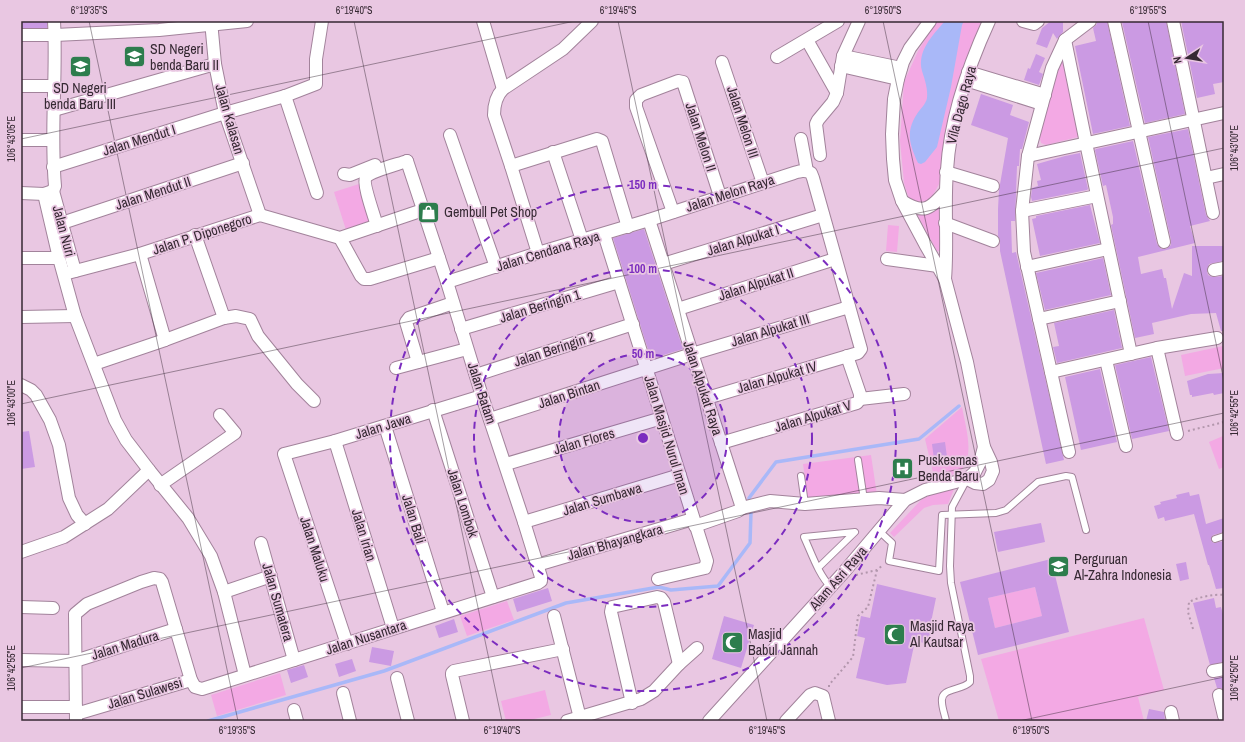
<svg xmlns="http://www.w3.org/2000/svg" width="1245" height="742" font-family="'Archivo Narrow',sans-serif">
<rect width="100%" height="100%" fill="#e9c7e2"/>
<g fill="#f3a9e4">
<path d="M937 21H981C971 53 959 85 950 117 943 143 950 175 931 197 925 204 917 202 909 199L904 183 900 141 904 82 918 51Z"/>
<polygon points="1063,62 1068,63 1082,136 1046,145 1041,143 1039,135 1057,66"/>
<polygon points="359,184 371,223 346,230 334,192"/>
<polygon points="940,203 942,248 940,251 937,251 916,212"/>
<polygon points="888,225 899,226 897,252 886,251"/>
<polygon points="1223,346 1224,368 1185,376 1181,355"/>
<path d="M962 407C965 425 977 461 958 472 951 476 942 478 935 481L925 439Z"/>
<polygon points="1223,436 1224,467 1219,469 1209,442"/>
<polygon points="871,455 877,495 808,500 803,464"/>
<polygon points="954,489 948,504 933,505 924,508 894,537 890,533 921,500 930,495"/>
<polygon points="1035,587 1042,616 995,628 988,598"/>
<polygon points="507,601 514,620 467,636 460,616"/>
<polygon points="1144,618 1164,690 1138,697 1144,721 999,721 981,659"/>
<polygon points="280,673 286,695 217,716 211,695"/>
<polygon points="545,690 551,715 526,721 506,721 501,701"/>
</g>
<path fill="#a9b8f8" d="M945 21H964L962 25 951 87 937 147 925 162 921 164 918 163C910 145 905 132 917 114 920 109 926 104 927 98 928 89 925 80 922 71 917 51 932 36 945 21Z"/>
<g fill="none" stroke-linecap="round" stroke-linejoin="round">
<polyline stroke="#a9b8f8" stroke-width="3.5" points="208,721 384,671 566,603 659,587 671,590 718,586 750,543 751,512 749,498 776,462 919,439 959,406"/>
</g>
<g fill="#cb9ae3" fill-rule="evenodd">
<rect x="21" y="21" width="26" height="7"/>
<polygon points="1051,21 1063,21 1063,32 1057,39 1053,33 1047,48 1036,44 1042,28"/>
<polygon points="1097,21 1107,21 1130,126 1093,134 1075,46 1096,41 1093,28 1097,24"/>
<polygon points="1128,21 1166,21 1185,114 1145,123 1122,22"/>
<polygon points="1181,21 1222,21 1224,33 1224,82 1213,84 1215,94 1197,98"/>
<polygon points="1036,54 1045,58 1039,72 1043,74 1039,85 1024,80 1028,68 1030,69"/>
<polygon points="981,94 1013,105 1010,115 1029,122 1022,149 1020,149 1019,166 1017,166 1015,221 1011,221 1012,253 1016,252 1064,460 1046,464 1000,251 1000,240 998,236 998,209 999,190 1008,138 971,125"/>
<polygon points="1188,129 1206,215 1210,221 1190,226 1195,243 1138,257 1141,274 1162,269 1164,278 1166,278 1172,309 1184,273 1192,276 1192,246 1224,246 1224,261 1209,264 1207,271 1208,275 1212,277 1224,276 1224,331 1221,331 1216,313 1191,314 1152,323 1154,334 1135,338 1111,225 1113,224 1113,217 1106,185 1103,186 1095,150 1096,149 1133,141 1157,244 1161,249 1166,249 1171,245 1171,240 1148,137"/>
<polygon points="1080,153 1088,189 1087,190 1032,201 1031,197 1032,188 1038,186 1037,181 1041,180 1037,164 1065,156"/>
<polygon points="1090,205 1100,243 1040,256 1032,219 1036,218 1036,216"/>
<polygon points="644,229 683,349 651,359 613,238"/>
<polygon points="1103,258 1111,295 1045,310 1036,273"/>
<polygon points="1114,310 1122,348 1057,363 1053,347 1059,346 1054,323"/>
<polygon points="1151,357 1169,431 1132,439 1115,365"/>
<polygon points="1100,369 1117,442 1081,450 1065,377"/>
<polygon points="1224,373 1224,393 1214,395 1213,393 1192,397 1192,395 1190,395 1187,381 1208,374"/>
<polygon points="29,431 35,467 21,469 21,432"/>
<polygon points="945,442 947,457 934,459 932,444"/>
<polygon points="1189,492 1190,496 1199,494 1206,524 1224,518 1224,532 1213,535 1211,538 1212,542 1214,543 1224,541 1224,588 1216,589 1209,565 1208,565 1194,514 1165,521 1164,517 1158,519 1154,506 1161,504 1160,502 1177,498 1176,495"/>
<polygon points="1041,523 1045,542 998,552 994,532"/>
<path d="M1051 559 1069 632 978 655 960 582ZM1035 587 1042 616 995 628 988 598Z"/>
<polygon points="1186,562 1189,579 1180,581 1176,564"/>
<polygon points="877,584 936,598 929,632 931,633 929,644 915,641 906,683 887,685 856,678 865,638 857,636 861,616 870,618"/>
<polygon points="548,588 552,601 517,612 513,599"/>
<polygon points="1214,598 1216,608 1221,607 1224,618 1224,662 1210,665 1193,603"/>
<polygon points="724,616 754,625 741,668 712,659"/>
<polygon points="454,619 458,632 439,638 435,626"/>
<polygon points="372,647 394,651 391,666 369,662"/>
<polygon points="352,659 356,671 339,677 335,664"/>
<polygon points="304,665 308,677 291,683 287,670"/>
<polygon points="1224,677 1224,690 1221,688 1217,688 1214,678"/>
<polygon points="1149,709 1164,712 1165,721 1146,721"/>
</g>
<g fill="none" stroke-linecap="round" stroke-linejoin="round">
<defs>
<g id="lane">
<polyline points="858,460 864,500"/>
<polyline points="801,476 805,504"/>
<polyline points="879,531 892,543 889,561 939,571 942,515 996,513 1006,510 1038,482 1066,476 1072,477 1086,530"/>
<polyline points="1215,539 1224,536"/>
<path d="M819 567 855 532 804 537C811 552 819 576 831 587"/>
<path d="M946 721C945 715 942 708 942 702 940 687 962 691 970 682V676L951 583 950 566 952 507 967 479"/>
</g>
<g id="street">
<polyline points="211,21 215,64 225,113 260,215"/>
<polyline points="483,21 503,89"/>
<polyline points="930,21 910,48 903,62 898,79 894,99 892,134 893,159 895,180 902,201 925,244 945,279 967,362 984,447 991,462 993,471 989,480 983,484 975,483 967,479"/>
<polyline points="1023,21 1034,24 1038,21"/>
<polyline points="1114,21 1164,242"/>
<polyline points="1173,21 1213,213"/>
<polyline points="21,35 55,35 159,30 247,21"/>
<polyline points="807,40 837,93"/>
<polyline points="1065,40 1086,143 1131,354"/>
<polyline points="843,56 901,68"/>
<polyline points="777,57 838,21"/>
<polyline points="722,62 763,183"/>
<polyline points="841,66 898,79"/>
<polyline points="968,72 1045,95"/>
<polyline points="966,80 1042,104"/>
<polyline points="21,86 54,86"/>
<polyline points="285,96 317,193"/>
<polyline points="54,110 215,64"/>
<polyline points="450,135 496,267"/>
<polyline points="801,139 807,171"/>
<polyline points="21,140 52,140"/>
<polyline points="553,152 582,240"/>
<polyline points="820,155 816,124 818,120 833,102 837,93 843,56 859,21"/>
<polyline points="1028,156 1224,113"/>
<polyline points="511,166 597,139 602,141 628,227"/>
<polyline points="53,167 225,113 285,96 316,84 316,59 322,21"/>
<polyline points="946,172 993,186"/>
<polyline points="344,174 350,175 375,165"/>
<polyline points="1206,178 1224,174"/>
<path d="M53 191 55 186C50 131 57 76 54 21"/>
<polyline points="53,191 75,271"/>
<polyline points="21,193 44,194 50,192"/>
<polyline points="44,194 59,258 75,316 115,420 126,440 149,470 188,518 211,556 224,592 245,675"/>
<path d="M902 201C924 215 930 209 946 191"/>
<polyline points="1022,211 1097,196"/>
<polyline points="673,212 636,107 636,100 641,95 678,81 683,82 720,196"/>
<polyline points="649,220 742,508 738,511 695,526"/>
<polyline points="62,223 243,163"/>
<polyline points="945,223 993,241"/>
<path d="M377 226C375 218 362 183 366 177 371 171 399 164 407 161"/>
<polyline points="604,234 707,561 705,568 658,579"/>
<polyline points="195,235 224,318"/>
<polyline points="340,238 361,276 364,279 370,279 439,258"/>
<path d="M538 253 511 166 494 115C494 105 496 96 503 89L563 49 592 21"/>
<polyline points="140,254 165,340"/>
<polyline points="21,258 59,258"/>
<polyline points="887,259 938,266"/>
<polyline points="663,264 823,215"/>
<polyline points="1027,267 1108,249"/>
<polyline points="1214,270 1224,268"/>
<polyline points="64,274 140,254 260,215 340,238 423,210"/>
<path d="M945 279C948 243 944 206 947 170 950 119 968 67 989 21"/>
<path d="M447 282 538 253 649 220 794 173C801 171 804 170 811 173L813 178 861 349 858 353 707 398"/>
<polyline points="678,309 835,259"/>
<polyline points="21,317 75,316"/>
<polyline points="1039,319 1120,301"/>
<polyline points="461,329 619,282"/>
<polyline points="1157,348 1177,434"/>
<polyline points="1106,360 1126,446"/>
<polyline points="418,362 406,322 409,318 453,303"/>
<polyline points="94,364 165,340 224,318 236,316 250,319 258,336 297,384 314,401"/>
<polyline points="396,368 467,349"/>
<polyline points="1051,372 1157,348 1217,338"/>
<polyline points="476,375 633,324"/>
<polyline points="21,385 31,390 36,395 50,420 59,445 69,498 77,515 85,524"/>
<polyline points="860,399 904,394"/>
<polyline points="433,410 493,597"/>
<polyline points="490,419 692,354 849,307"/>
<polyline points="385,426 443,612"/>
<polyline points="335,441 393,628"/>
<polyline points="721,443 857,403 860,399 860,394 847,356"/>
<polyline points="1069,452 1024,252 1022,211 1028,156 1052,68 1065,40 1090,21"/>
<polyline points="506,464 662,418"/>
<polyline points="160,485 235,433 220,415"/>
<polyline points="742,508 770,501 805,504 879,498 905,500"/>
<polyline points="524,522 680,475"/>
<polyline points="261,543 294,660"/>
<polyline points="21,552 64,537 108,509 149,470"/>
<polyline points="537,565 693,519"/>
<polyline points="224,592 271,576"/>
<polyline points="21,607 53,608"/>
<polyline points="554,616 580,718"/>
<polyline points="347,644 284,454 335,441 482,396"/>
<polyline points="21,660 75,661 176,629"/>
<polyline points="1213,671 1224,669"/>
<polyline points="397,678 408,721"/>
<polyline points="343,693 350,721"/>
<polyline points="1219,695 1224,716"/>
<polyline points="632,703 611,612 612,607 657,597 661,598 664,602 679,664"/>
<polyline points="21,707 76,707"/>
<polyline points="294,710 297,721"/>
<polyline points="1171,712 1173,721"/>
<polyline points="76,714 191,680"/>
<polyline points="76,721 75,614 87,604 141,582 154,578 160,579 162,582 191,680 195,687 202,689 538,583 541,581 541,577 524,522 482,396 447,282 407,161"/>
<polyline points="463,721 452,675 452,673 454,671 563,649"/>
<polyline points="567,721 641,699 654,691 679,664 697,648"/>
<polyline points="709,721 844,572 905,500 925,490 967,479 975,472 980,462 984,447"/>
<polyline points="786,721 810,695 815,693 823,696 829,721"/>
</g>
</defs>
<use href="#lane" stroke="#a2839b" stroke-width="8"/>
<use href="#street" stroke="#a2839b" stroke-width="14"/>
<g stroke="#b296ac" stroke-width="2" stroke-dasharray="2 3" stroke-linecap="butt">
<polyline points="1188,431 1224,422"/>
<polyline points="856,575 877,570 883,565"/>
<path d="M1193 629 1188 612 1189 602C1198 597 1214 594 1224 595"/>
<polyline points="829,687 829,685 853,657 858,616 868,607 877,570"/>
</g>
<use href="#lane" stroke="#fff" stroke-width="6"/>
<use href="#street" stroke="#fff" stroke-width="12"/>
</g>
<path fill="none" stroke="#362933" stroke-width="1" stroke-opacity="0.45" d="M89 21 238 721M354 21 502 721M618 21 767 721M883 21 1032 721M1148 21 1224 381M21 139 575 21M21 404 1224 148M21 668 1224 413M1019 721 1224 677"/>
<circle cx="643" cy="438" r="84" fill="#7b2cbf" fill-opacity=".12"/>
<g fill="none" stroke="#7b2cbf" stroke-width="2" stroke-dasharray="7 5">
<circle cx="643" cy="438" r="84"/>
<circle cx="643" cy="438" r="169"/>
<circle cx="643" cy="438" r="253"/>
</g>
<defs>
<symbol id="school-square" viewBox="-11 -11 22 22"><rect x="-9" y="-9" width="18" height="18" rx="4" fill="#2d7d4d" stroke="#e9c7e2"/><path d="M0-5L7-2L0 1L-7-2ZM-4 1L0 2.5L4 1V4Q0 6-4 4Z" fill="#fff"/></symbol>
<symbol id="shop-square" viewBox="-11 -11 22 22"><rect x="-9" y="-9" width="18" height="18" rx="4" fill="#2d7d4d" stroke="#e9c7e2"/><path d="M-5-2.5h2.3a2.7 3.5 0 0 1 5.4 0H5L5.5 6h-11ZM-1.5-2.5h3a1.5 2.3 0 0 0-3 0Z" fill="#fff"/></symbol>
<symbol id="hospital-square" viewBox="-11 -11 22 22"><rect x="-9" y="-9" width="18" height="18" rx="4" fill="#2d7d4d" stroke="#e9c7e2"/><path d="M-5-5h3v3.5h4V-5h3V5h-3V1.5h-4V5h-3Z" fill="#fff"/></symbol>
<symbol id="mosque-square" viewBox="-11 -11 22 22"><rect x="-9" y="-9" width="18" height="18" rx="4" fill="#2d7d4d" stroke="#e9c7e2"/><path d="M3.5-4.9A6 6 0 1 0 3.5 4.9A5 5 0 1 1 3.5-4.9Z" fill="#fff"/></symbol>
</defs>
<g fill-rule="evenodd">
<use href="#school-square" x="122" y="44" width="25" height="25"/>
<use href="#school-square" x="68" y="54" width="25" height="25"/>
<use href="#shop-square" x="416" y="200" width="25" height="25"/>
<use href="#hospital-square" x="890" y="456" width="25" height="25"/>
<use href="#school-square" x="1046" y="554" width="25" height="25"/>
<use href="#mosque-square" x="882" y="622" width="25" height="25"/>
<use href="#mosque-square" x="720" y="630" width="25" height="25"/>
</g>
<g text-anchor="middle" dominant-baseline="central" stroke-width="3.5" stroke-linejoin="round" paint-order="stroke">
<g font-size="14" fill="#362933" stroke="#e9c7e2" text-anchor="start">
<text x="150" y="49">SD Negeri<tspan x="150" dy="16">benda Baru II</tspan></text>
<text x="80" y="88" text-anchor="middle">SD Negeri<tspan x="80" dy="16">benda Baru III</tspan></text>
<text x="444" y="212">Gembull Pet Shop</text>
<text x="918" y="460">Puskesmas<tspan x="918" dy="16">Benda Baru</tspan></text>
<text x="1074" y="559">Perguruan<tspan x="1074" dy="16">Al-Zahra Indonesia</tspan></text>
<text x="910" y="626">Masjid Raya<tspan x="910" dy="16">Al Kautsar</tspan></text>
<text x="748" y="634">Masjid<tspan x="748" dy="16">Babul Jannah</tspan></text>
</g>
<g font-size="14" fill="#362933" stroke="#e9c7e2">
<text transform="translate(961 105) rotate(-75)">Vila Dago Raya</text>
<text transform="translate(230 119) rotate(74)">Jalan Kalasan</text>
<text transform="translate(743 122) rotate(72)">Jalan Melon III</text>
<text transform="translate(701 137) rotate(72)">Jalan Melon II</text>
<text transform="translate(139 140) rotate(-17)">Jalan Mendut I</text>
<text transform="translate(153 193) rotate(-18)">Jalan Mendut II</text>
<text transform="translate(730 193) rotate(-18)">Jalan Melon Raya</text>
<text transform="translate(64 231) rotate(75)">Jalan Nuri</text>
<text transform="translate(202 234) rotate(-18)">Jalan P. Diponegoro</text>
<text transform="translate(743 240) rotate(-17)">Jalan Alpukat I</text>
<text transform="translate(548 251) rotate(-17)">Jalan Cendana Raya</text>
<text transform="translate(756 284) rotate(-18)">Jalan Alpukat II</text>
<text transform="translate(540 306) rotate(-17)">Jalan Beringin 1</text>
<text transform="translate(770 330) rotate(-17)">Jalan Alpukat III</text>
<text transform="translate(554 349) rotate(-18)">Jalan Beringin 2</text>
<text transform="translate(777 377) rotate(-16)">Jalan Alpukat IV</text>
<text transform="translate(703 388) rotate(72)">Jalan Alpukat Raya</text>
<text transform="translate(482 393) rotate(72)">Jalan Batam</text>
<text transform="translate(569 394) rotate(-18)">Jalan Bintan</text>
<text transform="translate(813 416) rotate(-17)">Jalan Alpukat V</text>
<text transform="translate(383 426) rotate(-17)">Jalan Jawa</text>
<text transform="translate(667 435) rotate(73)">Jalan Masjid Nurul Iman</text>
<text transform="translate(584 441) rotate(-16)">Jalan Flores</text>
<text transform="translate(602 499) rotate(-17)">Jalan Sumbawa</text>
<text transform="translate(463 503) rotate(72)">Jalan Lombok</text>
<text transform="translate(414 519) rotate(73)">Jalan Bali</text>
<text transform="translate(364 535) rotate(73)">Jalan Irian</text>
<text transform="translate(615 542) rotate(-16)">Jalan Bhayangkara</text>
<text transform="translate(315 549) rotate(72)">Jalan Maluku</text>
<text transform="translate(838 578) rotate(-49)">Alam Asri Raya</text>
<text transform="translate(278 602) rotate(74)">Jalan Sumatera</text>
<text transform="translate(366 637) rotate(-18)">Jalan Nusantara</text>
<text transform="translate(125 645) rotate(-17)">Jalan Madura</text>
<text transform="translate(145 693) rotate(-17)">Jalan Sulawesi</text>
</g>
</g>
<circle cx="643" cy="438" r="6" fill="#7b2cbf" stroke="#e9c7e2" stroke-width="2"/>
<g font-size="12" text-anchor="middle" font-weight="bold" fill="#7b2cbf" stroke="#e9c7e2" stroke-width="3.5" stroke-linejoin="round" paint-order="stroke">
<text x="643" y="189">150 m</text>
<text x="643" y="273">100 m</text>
<text x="643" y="358">50 m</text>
</g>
<rect width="1245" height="742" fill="none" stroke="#e9c7e2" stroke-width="44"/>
<g transform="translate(1187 58) rotate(258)" stroke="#e9c7e2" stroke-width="3" paint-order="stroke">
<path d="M0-3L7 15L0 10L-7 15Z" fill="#362933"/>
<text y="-6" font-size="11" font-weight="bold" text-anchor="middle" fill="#362933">N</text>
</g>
<rect x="22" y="22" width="1201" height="698" fill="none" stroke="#362933" stroke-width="1.5"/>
<g font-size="10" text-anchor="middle" fill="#362933">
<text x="89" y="14">6°19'35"S</text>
<text x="354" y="14">6°19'40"S</text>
<text x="618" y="14">6°19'45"S</text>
<text x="883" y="14">6°19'50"S</text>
<text x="1148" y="14">6°19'55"S</text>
<text transform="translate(11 139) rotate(-90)" y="4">106°43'05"E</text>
<text transform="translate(1234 148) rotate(-90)" y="4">106°43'00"E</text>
<text transform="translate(11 403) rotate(-90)" y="4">106°43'00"E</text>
<text transform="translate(1234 413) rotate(-90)" y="4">106°42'55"E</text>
<text transform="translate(11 668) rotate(-90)" y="4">106°42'55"E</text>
<text transform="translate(1234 678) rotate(-90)" y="4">106°42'50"E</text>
<text x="237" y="734">6°19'35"S</text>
<text x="502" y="734">6°19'40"S</text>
<text x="767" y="734">6°19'45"S</text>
<text x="1031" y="734">6°19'50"S</text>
</g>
</svg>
